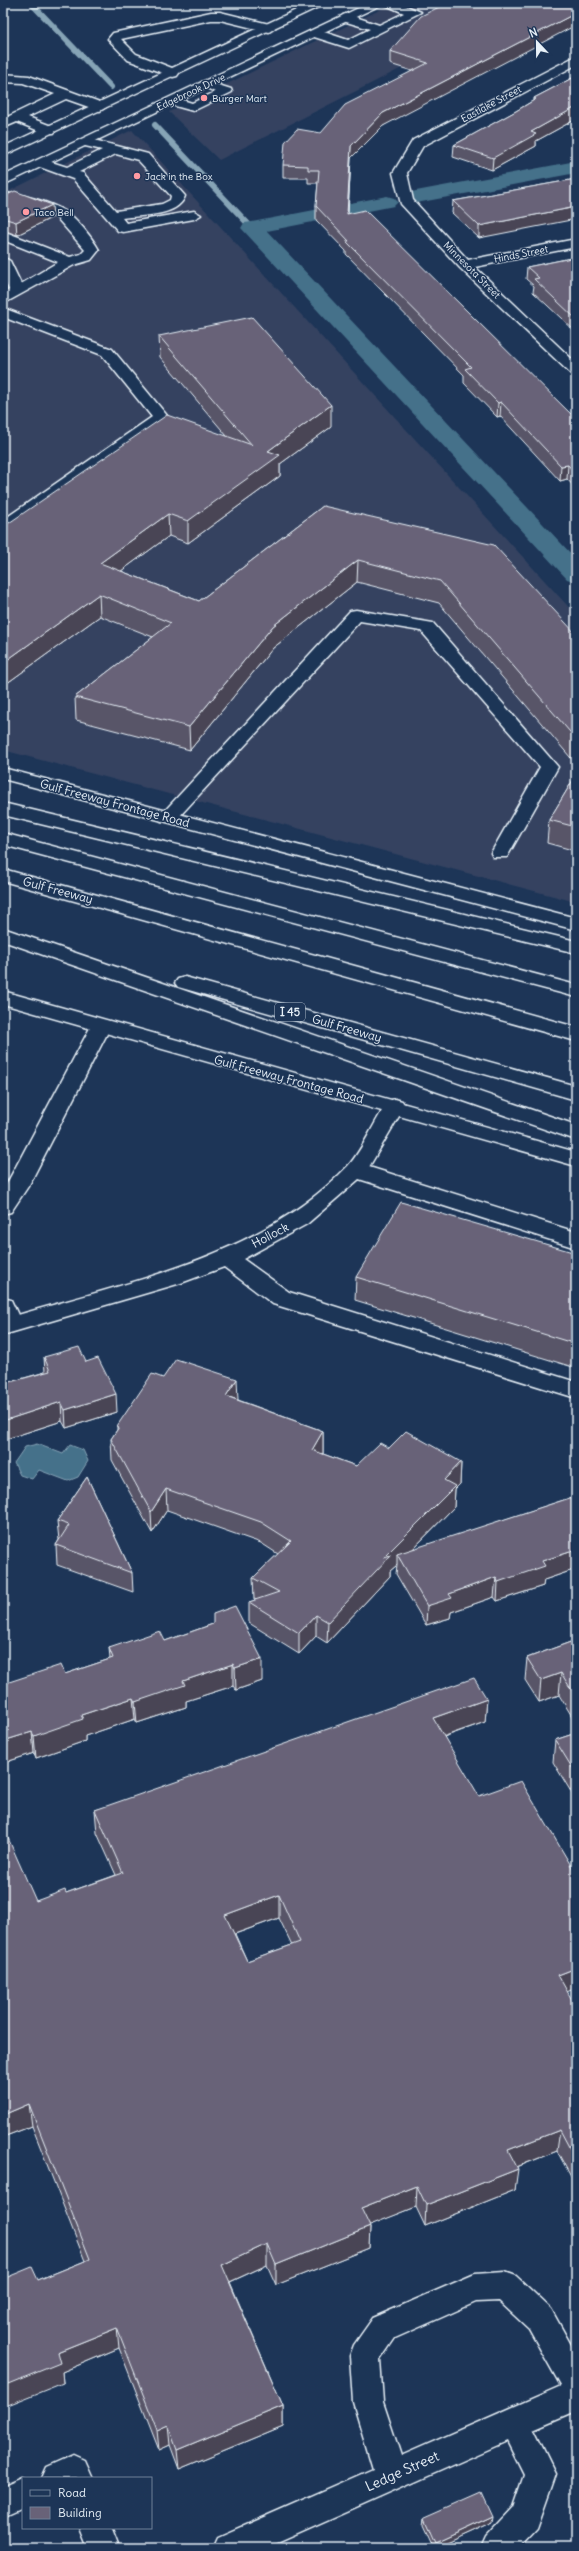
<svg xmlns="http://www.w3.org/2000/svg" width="579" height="2551" font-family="Delius,sans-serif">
<rect width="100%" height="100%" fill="#1d3557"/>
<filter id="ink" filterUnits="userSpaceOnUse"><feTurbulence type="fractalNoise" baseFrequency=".025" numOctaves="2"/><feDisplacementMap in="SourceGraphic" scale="8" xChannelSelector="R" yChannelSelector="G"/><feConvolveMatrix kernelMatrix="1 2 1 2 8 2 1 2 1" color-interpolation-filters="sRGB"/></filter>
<g filter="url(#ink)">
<g fill="#344261">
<polygon points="394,3 531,3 219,160 169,112"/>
<polygon points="132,130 576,615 576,902 3,750 3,194"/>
</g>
<polygon fill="#45718a" stroke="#86a4b6" points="37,1444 63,1454 70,1445 83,1450 88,1461 78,1477 68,1481 39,1470 32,1479 20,1475 14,1463 25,1447"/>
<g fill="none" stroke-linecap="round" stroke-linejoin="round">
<g stroke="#86a4b6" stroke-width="6">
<polyline points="31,3 111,87"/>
<polyline points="155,125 252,228"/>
</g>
<g fill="#45718a" fill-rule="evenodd">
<polygon points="576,161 576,173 416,203 409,201 405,197 409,193 416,191"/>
<polygon points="387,196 394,198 398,202 394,206 267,231 576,559 576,582 567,579 241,228 244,223 252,222"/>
</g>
<defs>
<g id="minor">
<polygon points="381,3 399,3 421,12 349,48 311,36 309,33 315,29 348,40 370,29 343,21 341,18 343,15 347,14 379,25 404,13"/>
<polygon points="211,12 220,12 273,25 275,28 269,32 220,20 211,20 121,39 136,54 177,70 179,73 177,76 173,77 128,60 108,39 113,33"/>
<polygon points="576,56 576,65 423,146 407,173 413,200 468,260 576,239 576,247 475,267 576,363 576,375 571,374 460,268 401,204 393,173 413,140"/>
<polygon points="3,74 29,76 105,104 106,107 100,111 66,99 28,117 54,127 56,130 54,133 44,133 17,122 3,128 3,119 55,94 23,83 3,82"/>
<polygon points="206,81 231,89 232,92 193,111 168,104 167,101 173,97 192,103 215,92 200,85 202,82"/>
<path d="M86 138 148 154 185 196C178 217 141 215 122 218L126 223 194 211 201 215 194 219 123 232 118 231 73 179 37 166 35 163 42 159 67 167 102 150 81 145 79 142ZM116 154 138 160 171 196 170 200 162 204 116 211 83 173 79 172Z"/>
<path d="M3 193C23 194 47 201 65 211 75 216 93 239 99 250L91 260 74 265 3 304V294L9 290 3 277V257L10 261 21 284 58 262 3 240V231L70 257 81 254 85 250 56 217 16 202 3 201Z"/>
<polygon points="3,308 112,349 169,418 9,530 3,532 3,520 152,417 102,355 3,317"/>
<polygon points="356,610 433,623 558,767 507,857 493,857 491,853 540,767 421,631 360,621 175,821 161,821 159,817 350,611"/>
<polygon points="101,1020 108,1021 111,1026 29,1185 11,1212 3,1214 3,1191 91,1026 94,1021"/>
<path d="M395 1099 402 1101 405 1106 369 1167 576 1232V1248L359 1179 307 1224 243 1259 289 1292 576 1382V1398L273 1304 224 1267 181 1283 3 1335V1298L11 1300 18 1315C133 1281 262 1256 348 1166 362 1151 376 1119 388 1101Z"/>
<path d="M505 2272 516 2276 551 2309 576 2354V2411L534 2429 556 2474 537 2528 518 2548H480L485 2537 513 2507 524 2475 507 2441 266 2548H213L218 2537 373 2469 353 2402 350 2356 354 2345 373 2318 475 2274ZM499 2301 529 2329 561 2386 401 2456 383 2402 380 2360 395 2338 476 2302Z"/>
<polygon points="74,2455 85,2460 93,2478 42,2478 47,2467"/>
<polygon points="23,2477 25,2478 23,2478 23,2509 3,2518 3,2486"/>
<polygon points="80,2528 112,2528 120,2548 88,2548"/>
</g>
<g id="major">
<polygon points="311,3 327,3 3,156 3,147"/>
<polygon points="369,3 385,3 3,185 3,176"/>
<polygon points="3,768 576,918 576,930 3,779"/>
<polygon points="3,991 576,1152 576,1166 3,1004"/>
</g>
<g id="highway">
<polygon points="3,803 576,941 576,953 3,815"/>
<polygon points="3,833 576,985 576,997 3,845"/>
<polygon points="3,869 576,1027 576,1041 3,881"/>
<polygon points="3,928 576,1125 576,1140 3,941"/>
<polygon points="185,977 576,1086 576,1100 178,987 175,983 178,979"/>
</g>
</defs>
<use href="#minor" stroke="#e8f1f8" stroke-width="3"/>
<use href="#major" stroke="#e8f1f8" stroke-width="3"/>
<use href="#highway" stroke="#e8f1f8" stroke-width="3"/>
<use href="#minor" fill="#1d3557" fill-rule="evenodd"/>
<use href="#major" fill="#1d3557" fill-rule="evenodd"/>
<use href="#highway" fill="#1d3557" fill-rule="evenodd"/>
</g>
<g fill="#595467" stroke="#e8f1f8" fill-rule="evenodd">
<polygon points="576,3 383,126 351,158 348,214 576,419 576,489 567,479 560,481 500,416 497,417 464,383 464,375 346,254 346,251 316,220 316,206 318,183 308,183 308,178 283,178 283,165 321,133 412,71 390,64 390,51"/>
<polygon points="576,76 576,119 536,141 536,146 492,170 453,157 454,145 516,111 534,100 534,98"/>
<polygon points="576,179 479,238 452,213 453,201"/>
<polygon points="3,197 53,217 17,235 3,230"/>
<polygon points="576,257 576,332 533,292 534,286 526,279 527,267"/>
<polygon points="159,336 331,427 280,464 280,476 188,543 169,536 121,571 199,601 323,506 576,634 576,764 439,603 357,582 273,648 190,750 76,720 75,697 153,637 100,616 3,686 3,527 227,436 160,357"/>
<polygon points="576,775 576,851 547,843 549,820"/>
<polygon points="576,1253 576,1368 355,1300 356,1277"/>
<polygon points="44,1357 86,1362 117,1412 66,1428 62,1421 3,1440 3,1384 45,1372"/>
<polygon points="163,1378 238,1400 323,1431 323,1454 356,1466 389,1448 461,1462 460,1484 455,1489 454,1507 412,1550 576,1496 576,1569 544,1580 543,1586 497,1601 494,1597 451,1612 450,1618 426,1625 396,1574 397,1565 390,1571 390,1576 327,1643 316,1636 299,1654 249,1623 249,1602 256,1600 254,1599 253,1578 278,1554 261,1543 167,1510 152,1533 112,1460 111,1439 117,1430 117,1426"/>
<polygon points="87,1477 132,1573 133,1592 57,1565 56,1545 59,1540 57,1521"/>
<polygon points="213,1624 262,1681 236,1690 233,1686 186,1701 186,1707 137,1723 135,1719 85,1736 85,1741 36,1758 34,1753 3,1763 65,1674 110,1659 109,1648 165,1641"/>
<polygon points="576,1640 576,1723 559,1695 539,1702 525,1680 527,1658"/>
<path d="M487 1699 485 1722 444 1737 567 1992 576 2007V2208L573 2203 576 2186 557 2151 517 2167 515 2190 425 2226 416 2207 369 2225 370 2227 369 2248 276 2285 267 2265 230 2282 283 2406V2426L179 2469 170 2445 159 2450 119 2348 62 2372 63 2383 38 2280 85 2261 32 2126 3 2137 36 1901 66 1893 116 1875 97 1833 95 1810ZM279 1918 292 1945 247 1961 235 1934Z"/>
<polygon points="576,1733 576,1800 553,1762 555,1740"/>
<polygon points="423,2518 492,2522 435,2548 433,2548 422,2524"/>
</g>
<g fill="#494554" stroke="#e8f1f8">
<polygon points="576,13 576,25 383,126 351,158 347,227 351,146 383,113"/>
<polygon points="576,107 576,119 536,141 536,146 492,170 493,158 531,132"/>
<polygon points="52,205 53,217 17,235 16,222"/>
<polygon points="576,207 576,219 479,238 479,226"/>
<polygon points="501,402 500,416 497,417 498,403"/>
<polygon points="331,405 331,427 280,464 280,476 188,543 188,521 268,451"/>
<polygon points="568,465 567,479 560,481 561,466"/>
<polygon points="168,514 169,536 102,585 100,563"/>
<polygon points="358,560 357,582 273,648 190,750 189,727 273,626"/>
<polygon points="99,594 100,616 3,686 3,663"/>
<polygon points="237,1379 238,1400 226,1396"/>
<polygon points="116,1394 117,1412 66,1428 65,1410"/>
<polygon points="61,1402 62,1421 3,1440 3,1421"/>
<polygon points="323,1431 323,1453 312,1471 312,1450"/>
<polygon points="461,1462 460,1484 455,1489 454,1507 401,1561 397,1554 397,1565 390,1571 390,1576 327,1643 328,1622 384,1557 444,1480"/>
<polygon points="166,1489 167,1510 152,1533 151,1512"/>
<polygon points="576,1550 576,1569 544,1580 543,1586 497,1601 498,1582 542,1561"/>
<polygon points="496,1577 494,1597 451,1612 450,1618 426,1625 427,1606 449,1594"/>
<polygon points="316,1615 316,1636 299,1654 299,1633"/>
<polygon points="262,1659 262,1681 236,1690 235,1668"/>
<polygon points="233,1664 233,1686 186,1701 186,1707 137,1723 135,1702 183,1681"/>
<polygon points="561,1673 559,1695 539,1702 541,1680"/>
<polygon points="133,1698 135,1719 85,1736 85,1741 36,1758 34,1736 81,1715"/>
<polygon points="487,1699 485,1722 431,1741 433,1718"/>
<polygon points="32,1732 34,1753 3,1763 3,1741"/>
<polygon points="279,1895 279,1918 226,1937 225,1915"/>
<polygon points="576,1968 576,1988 555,1997 558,1975"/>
<polygon points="29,2104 32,2126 3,2137 3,2115"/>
<polygon points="560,2130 557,2151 506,2171 508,2150"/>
<polygon points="518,2169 515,2190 425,2226 426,2205"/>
<polygon points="417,2186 416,2207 360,2229 361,2208"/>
<polygon points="370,2227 369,2248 276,2285 276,2265"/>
<polygon points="267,2244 267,2265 223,2285 222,2265"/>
<polygon points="117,2328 119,2348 62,2372 63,2383 3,2407 3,2386 57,2352"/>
<polygon points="283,2406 283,2426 179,2469 177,2450"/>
<polygon points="168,2425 170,2445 159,2450 157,2430"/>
<polygon points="493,2516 492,2522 435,2548 434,2548 434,2543"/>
</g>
<g fill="#686278" stroke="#e8f1f8" fill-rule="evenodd">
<polygon points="447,3 576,3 576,13 383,113 351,146 347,214 365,210 576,419 576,474 568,465 561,466 501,402 498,403 465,369 471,367 346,241 349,241 316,206 319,170 308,170 308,166 283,165 285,142 297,129 321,133 345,105 428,63 390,51 421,16"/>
<polygon points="576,76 576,107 531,132 536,134 493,158 454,145 516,111 536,99 534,98"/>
<polygon points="576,179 576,207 479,226 453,201"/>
<polygon points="15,191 52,205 16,222 3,218 3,197"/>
<polygon points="576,257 576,319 534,279 539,278 527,267"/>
<polygon points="252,317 331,405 268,451 280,455 188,521 168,514 100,563 199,601 323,506 494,545 576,634 576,739 440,581 358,560 273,626 189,727 75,697 171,623 99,594 3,663 3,527 167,415 252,445 159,336"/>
<polygon points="576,775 576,827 549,820"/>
<polygon points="401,1202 576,1253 576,1344 356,1277"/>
<polygon points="79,1347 86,1362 98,1358 116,1394 65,1410 61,1402 3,1421 3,1384 50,1371 44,1357"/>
<polygon points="176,1359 237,1379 226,1396 323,1431 312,1450 356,1466 380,1443 389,1448 406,1431 461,1462 444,1480 455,1486 384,1557 391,1555 328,1622 316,1615 299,1633 249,1602 279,1592 253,1578 291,1541 261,1522 166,1489 151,1512 111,1439 119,1427 117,1426 152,1374 163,1378"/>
<polygon points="87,1477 132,1573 56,1545 69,1525 57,1521"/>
<polygon points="576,1496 576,1550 542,1561 545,1566 498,1582 496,1577 449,1594 452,1598 427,1606 397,1554"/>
<polygon points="235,1606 262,1659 235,1668 233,1664 183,1681 185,1685 135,1702 133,1698 81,1715 83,1719 34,1736 32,1732 3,1741 3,1684 61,1665 65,1674 113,1658 109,1648 160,1631 165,1641 213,1624 213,1614"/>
<polygon points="576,1640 576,1697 561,1673 541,1680 527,1658"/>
<path d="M474 1678 487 1699 433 1718 479 1796 521 1781 576 1874V1968L558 1975 576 2007V2160L560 2130 508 2150 518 2169 426 2205 417 2186 361 2208 370 2227 276 2265 267 2244 222 2265 283 2406 177 2450 168 2425 157 2430 117 2328 57 2352 60 2363 3 2386V2279L32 2267 38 2280 90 2259 29 2104 3 2115V1840L8 1838 36 1901 65 1890 66 1893 123 1873 95 1810ZM279 1895 300 1942 247 1961 225 1915Z"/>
<polygon points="576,1733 576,1774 555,1740"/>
<polygon points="482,2492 493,2516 434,2543 423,2518"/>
</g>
</g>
<g fill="#ff9aa2" stroke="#1d3557" stroke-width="1.5">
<circle cx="204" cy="98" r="4"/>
<circle cx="137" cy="176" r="4"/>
<circle cx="26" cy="212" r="4"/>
</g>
<g text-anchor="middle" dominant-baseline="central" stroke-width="3" stroke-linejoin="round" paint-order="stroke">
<g font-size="10" fill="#e8f1f8" stroke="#1d3557">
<text transform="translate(191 92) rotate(-25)">Edgebrook Drive</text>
<text transform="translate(491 104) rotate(-28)">Eastlake Street</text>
<text transform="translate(521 254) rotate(-11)">Hinds Street</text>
<text transform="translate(472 270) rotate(45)">Minnesota Street</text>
</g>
<g font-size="10" fill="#e8f1f8" stroke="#1d3557" text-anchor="start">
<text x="212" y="98">Burger Mart</text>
<text x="145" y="176">Jack in the Box</text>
<text x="34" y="212">Taco Bell</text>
</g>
<rect fill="#1d3557" stroke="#abb9c8" stroke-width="1" x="275" y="1003" width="30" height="18" rx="3"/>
<g font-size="11" font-weight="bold" fill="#e8f1f8">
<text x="290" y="1012">I 45</text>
</g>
<g font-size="12" fill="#e8f1f8" stroke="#1d3557">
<text transform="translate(115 803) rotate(15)">Gulf Freeway Frontage Road</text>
<text transform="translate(58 890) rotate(15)">Gulf Freeway</text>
<text transform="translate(347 1028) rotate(16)">Gulf Freeway</text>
<text transform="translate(289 1079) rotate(15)">Gulf Freeway Frontage Road</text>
<text transform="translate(270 1235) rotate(-28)">Hollock</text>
</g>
<g font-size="14" fill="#e8f1f8" stroke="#1d3557">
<text transform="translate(402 2471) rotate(-24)">Ledge Street</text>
</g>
</g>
<rect width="579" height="2551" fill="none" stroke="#1d3557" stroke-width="16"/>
<rect x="8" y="8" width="563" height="2535" fill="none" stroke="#e8f1f8" stroke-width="1.5" filter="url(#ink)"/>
<rect x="22" y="2477" width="130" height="52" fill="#1d3557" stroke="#6e8097"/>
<rect x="30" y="2490" width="20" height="6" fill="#1d3557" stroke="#6e8097"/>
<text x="58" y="2497" font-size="12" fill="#e8f1f8">Road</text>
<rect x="30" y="2507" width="20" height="12" fill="#686278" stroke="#6e8097"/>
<text x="58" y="2517" font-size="12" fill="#e8f1f8">Building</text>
<g transform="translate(537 42) rotate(338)" stroke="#1d3557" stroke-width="3" paint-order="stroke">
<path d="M0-3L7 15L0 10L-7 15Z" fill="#e8f1f8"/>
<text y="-6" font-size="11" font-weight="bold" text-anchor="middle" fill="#e8f1f8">N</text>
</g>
</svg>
